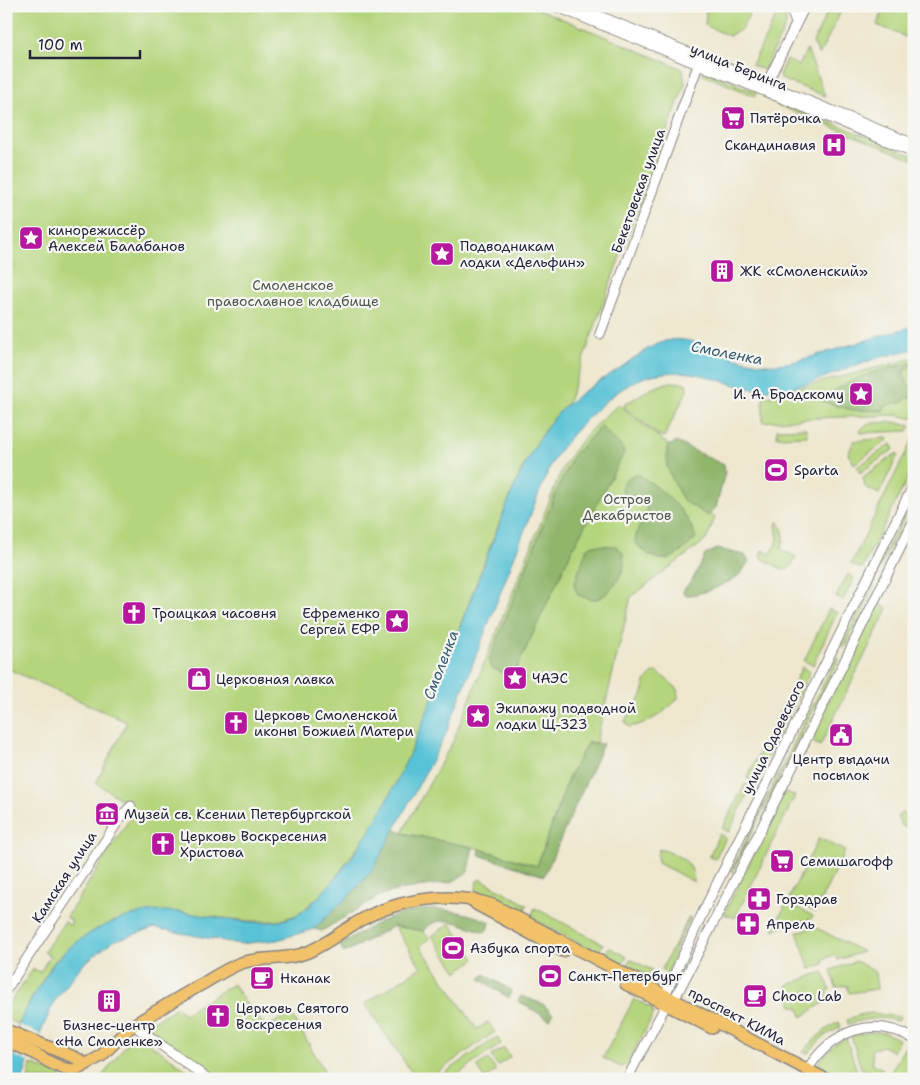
<svg xmlns="http://www.w3.org/2000/svg" width="920" height="1085" font-family="'Shantell Sans',sans-serif">
<rect width="100%" height="100%" fill="#f6f6f2"/>
<filter id="ink" filterUnits="userSpaceOnUse"><feTurbulence type="fractalNoise" baseFrequency=".02" numOctaves="2"/><feDisplacementMap in="SourceGraphic" scale="10" xChannelSelector="R" yChannelSelector="G"/><feConvolveMatrix kernelMatrix="1 2 1 2 8 2 1 2 1" color-interpolation-filters="sRGB"/></filter>
<filter id="wash" filterUnits="userSpaceOnUse"><feTurbulence type="fractalNoise" baseFrequency=".0096" numOctaves="4" result="noise"/><feDisplacementMap in="SourceGraphic" scale="20" xChannelSelector="R" yChannelSelector="G"/><feGaussianBlur stdDeviation="1.12" result="paint"/><feColorMatrix in="noise" values="0 0 0 0 0 0 0 0 0 0 0 0 0 0 0 0 0 1.4 0 .05"/><feComposite in="paint" operator="in"/></filter>
<g filter="url(#wash)">
<rect width="100%" height="100%" fill="#eee7ce"/>
<g fill="#b5d57d" stroke="#6c7c5c">
<polygon points="6,6 531,6 683,69 685,84 619,259 568,402 547,427 522,468 495,534 424,721 394,791 371,829 327,889 299,914 279,921 250,921 214,917 98,928 69,948 54,962 25,1009 19,1025 6,1019 6,1008 33,969 40,972 50,956 44,952 65,921 68,925 71,924 71,919 66,918 136,809 96,783 127,722 6,668"/>
<polygon points="704,6 753,6 742,29 729,36 705,25 706,14"/>
<polygon points="781,6 785,6 786,25 764,70 752,65"/>
<polygon points="819,6 844,6 819,55 813,42 827,13 818,8"/>
<polygon points="885,6 910,6 914,8 914,26 908,38 877,25"/>
<polygon points="807,49 825,96 781,79 779,75 786,59 799,66"/>
<polygon points="703,72 707,72 756,92 755,96 701,74"/>
<polygon points="779,101 914,156 914,160 778,105"/>
<polygon points="914,358 914,419 897,415 816,418 763,422 763,397"/>
<path d="M671 382 686 383 687 391 664 437 657 434 625 408 624 405C639 395 653 386 671 382Z"/>
<path d="M620 404 625 410 710 478 707 512 715 518 706 540 631 597 596 743 588 742 569 777 537 866 476 848 402 833 453 741 563 467C577 443 597 421 620 404Z"/>
<path d="M894 422 911 426 908 431 860 433C863 420 883 423 894 422Z"/>
<polygon points="806,428 807,436 777,437 777,429"/>
<polygon points="914,436 914,466 862,569 851,564"/>
<polygon points="887,438 888,440 854,464 848,454 854,441"/>
<polygon points="891,444 894,449 860,473 857,467"/>
<polygon points="897,453 898,455 879,494 865,487 863,477"/>
<polygon points="914,495 914,500 874,579 871,579"/>
<path d="M778 521C785 531 785 539 781 549L796 557C793 562 791 569 784 570L763 559 760 556 762 550 771 554 778 539 776 525Z"/>
<polygon points="848,574 854,578 843,600 836,597"/>
<polygon points="872,585 875,586 846,646 843,647 842,645"/>
<polygon points="877,603 888,608 820,746 809,740"/>
<polygon points="829,609 836,612 836,615 813,665 804,661"/>
<polygon points="838,657 839,660 732,872 732,869 836,658"/>
<polygon points="802,667 810,672 778,737 770,733"/>
<path d="M657 672 677 688 678 698C665 713 648 724 629 727L625 721C632 704 645 701 645 681L652 674Z"/>
<polygon points="765,741 773,747 754,782 747,778"/>
<polygon points="745,784 751,787 729,832 722,829"/>
<polygon points="785,791 795,796 735,918 724,914"/>
<polygon points="902,813 914,817 914,832 901,825 897,817"/>
<polygon points="719,834 726,838 715,859 709,857"/>
<polygon points="819,838 845,851 815,912 789,898"/>
<path d="M659 849C668 851 685 858 690 866 693 871 693 877 694 882L658 863 657 855Z"/>
<polygon points="481,879 527,905 523,914 476,890 477,881"/>
<polygon points="787,902 813,916 811,919 773,930"/>
<polygon points="535,908 603,944 598,953 530,918"/>
<polygon points="689,917 691,918 679,940 668,973 661,970"/>
<polygon points="450,923 475,959 457,972 432,936"/>
<polygon points="394,926 423,931 430,938 420,946 477,1029 488,1022 495,1032 427,1079 416,1079 365,1004 421,967"/>
<polygon points="815,927 863,952 837,960 835,955 823,959 824,964 810,969 797,932"/>
<polygon points="609,947 627,957 622,965 605,956"/>
<polygon points="630,959 652,970 648,976 627,965"/>
<polygon points="856,961 875,972 877,989 849,993 847,985 836,988 831,970"/>
<polygon points="822,972 824,973 830,990 827,991 830,1000 823,1003 802,1017 799,1008 792,1006 787,987 788,985"/>
<polygon points="233,984 247,1005 267,1028 290,1012 329,1079 217,1079 147,1029 149,1024 177,1007 184,1014"/>
<polygon points="634,999 653,1009 652,1012 654,1013 627,1065 621,1067 603,1058"/>
<path d="M873 1013 900 1017 898 1021C881 1016 865 1019 848 1024L847 1020 859 1015Z"/>
<path d="M839 1022 841 1027 824 1036 807 1054 803 1052C814 1040 824 1029 839 1022Z"/>
<polygon points="872,1032 885,1033 899,1039 893,1052 883,1046 871,1050 873,1064 883,1069 879,1077 861,1068 851,1036"/>
<polygon points="135,1033 199,1079 100,1079"/>
<polygon points="497,1037 501,1044 451,1079 436,1079"/>
<polygon points="846,1038 858,1074 856,1079 842,1079 819,1066 818,1062 835,1044"/>
<polygon points="907,1043 914,1046 914,1079 887,1079"/>
<polygon points="504,1048 510,1057 498,1066 491,1056"/>
<polygon points="488,1059 496,1071 485,1079 477,1066"/>
<polygon points="31,1064 62,1076 61,1079 28,1079"/>
</g>
<g fill="#90b66c" stroke="#596c54">
<path d="M914 363V365L903 372 908 385 913 387 914 394 911 398H907L902 403H894L884 407 883 411 852 410 821 401C847 379 880 368 914 363Z"/>
<polygon points="601,426 623,448 624,453 573,548 515,672 508,675 490,667 489,660 557,490 573,456"/>
<polygon points="676,442 724,465 725,472 716,508 708,516 683,500 676,487 667,467 667,447"/>
<path d="M637 474C650 480 677 503 685 516 690 522 693 530 696 538 672 561 662 569 635 543 636 527 643 524 647 509L642 501 623 495 622 487 627 478Z"/>
<path d="M593 545 616 546 623 553C623 557 624 561 624 565 622 577 609 595 597 599 592 600 583 597 578 595L574 585 587 548Z"/>
<path d="M717 549 745 555 749 562C746 565 744 569 742 572 732 583 698 597 684 595L683 591 694 577 705 555Z"/>
<polygon points="588,742 603,744 544,876 479,855 480,849 537,866 569,777"/>
<polygon points="394,829 402,833 473,847 468,872 452,882 398,890 379,896 322,931 314,929 347,898 372,871"/>
<path d="M434 909C454 910 471 914 490 922L489 927 485 932C464 927 441 910 423 931L394 926 344 953 340 945C374 925 393 910 434 909Z"/>
<polygon points="484,974 511,990 509,998 480,979"/>
<polygon points="521,996 543,1004 553,1014 550,1020 518,1001"/>
</g>
<path fill="#59c2d6" stroke="#3e7288" d="M914 326V349C892 354 869 360 848 368 823 378 799 389 772 390 744 392 718 377 691 373 677 372 663 372 649 376 616 384 568 434 552 463 546 474 542 487 537 498L445 736 372 871 347 898 314 929 277 940 239 944 155 928 113 941 82 965 54 1002 28 1062 23 1079H6C6 1046 23 1012 40 985 45 977 49 969 55 962 78 934 126 911 162 911 204 910 273 939 307 908 374 846 409 759 441 676 456 636 472 596 487 556 504 512 520 466 547 427 567 399 592 386 620 368 633 359 645 349 660 343 689 331 715 354 744 360 754 362 767 365 777 364 795 363 813 356 830 351 858 343 886 334 914 326Z"/>
<polygon fill="#eee7ce" points="19,1025 40,1034 28,1062 10,1054"/>
</g>
<g filter="url(#ink)">
<g fill="none" stroke-linecap="round" stroke-linejoin="round">
<defs>
<g id="minor">
<polyline points="555,6 914,152"/>
<polyline points="575,6 914,144"/>
<polyline points="790,6 796,23"/>
<polyline points="764,89 805,6"/>
<polyline points="600,334 700,60"/>
<polyline points="6,990 121,817 131,806"/>
<polyline points="665,1000 665,995 704,910 914,484"/>
<polyline points="135,1024 139,1029 208,1079"/>
<path d="M807 1070C832 1031 872 1014 914 1039"/>
<polyline points="627,1079 666,1005 674,1000 794,764 914,520"/>
</g>
<g id="major">
<polyline points="476,904 563,951"/>
<polyline points="626,984 712,1028"/>
<polyline points="6,1030 76,1058 85,1064"/>
<path d="M6 1041 32 1052 51 1063 65 1069 72 1070 78 1069 101 1056 127 1030 135 1024C158 1010 181 996 204 983 216 976 228 968 241 963 263 956 287 961 308 952 327 944 343 930 361 920 398 899 452 891 493 905L825 1079"/>
</g>
</defs>
<use href="#minor" stroke="#888484" stroke-width="11"/>
<use href="#major" stroke="#888484" stroke-width="14"/>
<use href="#minor" stroke="#fff" stroke-width="9"/>
<use href="#major" stroke="#f2c26a" stroke-width="11"/>
</g>
</g>
<defs>
<symbol id="supermarket-square" viewBox="-11 -11 22 22"><rect x="-9" y="-9" width="18" height="18" rx="4" fill="#b5179e" stroke="#f6f6f2"/><path d="M-6-5.5h2.5l.6 2H6L4.5 2H-2.5L-4.4-4H-6ZM-1.5 3.2a1.3 1.3 0 1 0 .1 0ZM3 3.2a1.3 1.3 0 1 0 .1 0Z" fill="#fff"/></symbol>
<symbol id="hospital-square" viewBox="-11 -11 22 22"><rect x="-9" y="-9" width="18" height="18" rx="4" fill="#b5179e" stroke="#f6f6f2"/><path d="M-5-5h3v3.5h4V-5h3V5h-3V1.5h-4V5h-3Z" fill="#fff"/></symbol>
<symbol id="sight-square" viewBox="-11 -11 22 22"><rect x="-9" y="-9" width="18" height="18" rx="4" fill="#b5179e" stroke="#f6f6f2"/><path d="M0-6L1.8-2.2L6-1.7L2.9 1.2L3.7 5.4L0 3.3L-3.7 5.4L-2.9 1.2L-6-1.7L-1.8-2.2Z" fill="#fff"/></symbol>
<symbol id="building-square" viewBox="-11 -11 22 22"><rect x="-9" y="-9" width="18" height="18" rx="4" fill="#b5179e" stroke="#f6f6f2"/><path d="M-4-6H4V6H1V3H-1V6H-4ZM-2.5-4.3h1.7v1.8h-1.7ZM.8-4.3h1.7v1.8H.8ZM-2.5-1h1.7V.8h-1.7ZM.8-1h1.7V.8H.8Z" fill="#fff"/></symbol>
<symbol id="stadium-square" viewBox="-11 -11 22 22"><rect x="-9" y="-9" width="18" height="18" rx="4" fill="#b5179e" stroke="#f6f6f2"/><path d="M0-5a6.5 5 0 1 0 0 10a6.5 5 0 1 0 0-10ZM-3.5-1.8h7v3.6h-7Z" fill="#fff"/></symbol>
<symbol id="church-square" viewBox="-11 -11 22 22"><rect x="-9" y="-9" width="18" height="18" rx="4" fill="#b5179e" stroke="#f6f6f2"/><path d="M-1.2-6h2.4v3.5h3.3v2.4h-3.3V6h-2.4V-.1h-3.3v-2.4h3.3Z" fill="#fff"/></symbol>
<symbol id="shop-square" viewBox="-11 -11 22 22"><rect x="-9" y="-9" width="18" height="18" rx="4" fill="#b5179e" stroke="#f6f6f2"/><path d="M-5-2.5h2.3a2.7 3.5 0 0 1 5.4 0H5L5.5 6h-11ZM-1.5-2.5h3a1.5 2.3 0 0 0-3 0Z" fill="#fff"/></symbol>
<symbol id="civic-square" viewBox="-11 -11 22 22"><rect x="-9" y="-9" width="18" height="18" rx="4" fill="#b5179e" stroke="#f6f6f2"/><path d="M-.6-6.5H3V-4.5H.6V-3L4-1V1h2V6H-6V1h2V-1L-.6-3ZM-1.2 2.5V6h2.4V2.5Z" fill="#fff"/></symbol>
<symbol id="museum-square" viewBox="-11 -11 22 22"><rect x="-9" y="-9" width="18" height="18" rx="4" fill="#b5179e" stroke="#f6f6f2"/><path d="M0-6L6-3V-2H-6V-3ZM-5-1h2V3h-2ZM-1-1h2V3h-2ZM3-1h2V3H3ZM-6 4H6V6H-6Z" fill="#fff"/></symbol>
<symbol id="pharmacy-square" viewBox="-11 -11 22 22"><rect x="-9" y="-9" width="18" height="18" rx="4" fill="#b5179e" stroke="#f6f6f2"/><path d="M-2-6h4v4h4v4h-4v4h-4v-4h-4v-4h4Z" fill="#fff"/></symbol>
<symbol id="cafe-square" viewBox="-11 -11 22 22"><rect x="-9" y="-9" width="18" height="18" rx="4" fill="#b5179e" stroke="#f6f6f2"/><path d="M-5.5-4.5H6V0H3Q3 3.5 0 3.5H-2.5Q-5.5 3.5-5.5 0ZM3-3.2v2h1.7v-2ZM-6 4.5H4V6H-6Z" fill="#fff"/></symbol>
</defs>
<g fill-rule="evenodd">
<use href="#supermarket-square" x="719" y="104" width="28" height="28"/>
<use href="#hospital-square" x="820" y="131" width="28" height="28"/>
<use href="#sight-square" x="17" y="224" width="28" height="28"/>
<use href="#sight-square" x="428" y="240" width="28" height="28"/>
<use href="#building-square" x="708" y="257" width="28" height="28"/>
<use href="#sight-square" x="847" y="380" width="28" height="28"/>
<use href="#stadium-square" x="762" y="456" width="28" height="28"/>
<use href="#church-square" x="120" y="599" width="28" height="28"/>
<use href="#sight-square" x="383" y="607" width="28" height="28"/>
<use href="#sight-square" x="501" y="664" width="28" height="28"/>
<use href="#shop-square" x="185" y="665" width="28" height="28"/>
<use href="#sight-square" x="464" y="702" width="28" height="28"/>
<use href="#church-square" x="222" y="709" width="28" height="28"/>
<use href="#civic-square" x="827" y="721" width="28" height="28"/>
<use href="#museum-square" x="93" y="800" width="28" height="28"/>
<use href="#church-square" x="149" y="830" width="28" height="28"/>
<use href="#supermarket-square" x="768" y="847" width="28" height="28"/>
<use href="#pharmacy-square" x="745" y="885" width="28" height="28"/>
<use href="#pharmacy-square" x="734" y="910" width="28" height="28"/>
<use href="#stadium-square" x="439" y="934" width="28" height="28"/>
<use href="#stadium-square" x="536" y="962" width="28" height="28"/>
<use href="#cafe-square" x="248" y="964" width="28" height="28"/>
<use href="#cafe-square" x="741" y="982" width="28" height="28"/>
<use href="#building-square" x="95" y="987" width="28" height="28"/>
<use href="#church-square" x="204" y="1002" width="28" height="28"/>
</g>
<g text-anchor="middle" dominant-baseline="central" stroke-width="4.5" stroke-linejoin="round" paint-order="stroke">
<g font-size="14" fill="#22223b" stroke="#f6f6f2">
<text transform="translate(739 67) rotate(22)">улица Беринга</text>
<text transform="translate(638 191) rotate(-70)">Бекетовская улица</text>
<text transform="translate(773 737) rotate(-64)">улица Одоевского</text>
<text transform="translate(64 877) rotate(-57)">Камская улица</text>
<text transform="translate(737 1016) rotate(28)">проспект КИМа</text>
</g>
<g font-size="14" fill="#22223b" stroke="#f6f6f2" text-anchor="start">
<text x="750" y="118">Пятёрочка</text>
<text x="816" y="145" text-anchor="end">Скандинавия</text>
<text x="48" y="230">кинорежиссёр<tspan x="48" dy="16">Алексей Балабанов</tspan></text>
<text x="460" y="246">Подводникам<tspan x="460" dy="16">лодки «Дельфин»</tspan></text>
<text x="740" y="271">ЖК «Смоленский»</text>
<text x="844" y="394" text-anchor="end">И. А. Бродскому</text>
<text x="794" y="470">Sparta</text>
<text x="152" y="613">Троицкая часовня</text>
<text x="380" y="613" text-anchor="end">Ефременко<tspan x="380" dy="16">Сергей ЕФР</tspan></text>
<text x="532" y="678">ЧАЭС</text>
<text x="216" y="679">Церковная лавка</text>
<text x="496" y="708">Экипажу подводной<tspan x="496" dy="16">лодки Щ-323</tspan></text>
<text x="254" y="715">Церковь Смоленской<tspan x="254" dy="16">иконы Божией Матери</tspan></text>
<text x="841" y="759" text-anchor="middle">Центр выдачи<tspan x="841" dy="16">посылок</tspan></text>
<text x="124" y="814">Музей св. Ксении Петербургской</text>
<text x="180" y="836">Церковь Воскресения<tspan x="180" dy="16">Христова</tspan></text>
<text x="800" y="861">Семишагофф</text>
<text x="776" y="899">Горздрав</text>
<text x="766" y="924">Апрель</text>
<text x="470" y="948">Азбука спорта</text>
<text x="568" y="976">Санкт-Петербург</text>
<text x="280" y="978">Нканак</text>
<text x="772" y="996">Choco Lab</text>
<text x="236" y="1008">Церковь Святого<tspan x="236" dy="16">Воскресения</tspan></text>
<text x="109" y="1025" text-anchor="middle">Бизнес-центр<tspan x="109" dy="16">«На Смоленке»</tspan></text>
</g>
<g font-size="14" fill="#4e584f" stroke="#f6f6f2">
<text x="293" y="285">Смоленское<tspan x="293" dy="16">православное кладбище</tspan></text>
<text x="627" y="499">Остров<tspan x="627" dy="16">Декабристов</tspan></text>
</g>
<g font-size="15" font-style="italic" fill="#355a71" stroke="#f6f6f2">
<text transform="translate(727 353) rotate(11)">Смоленка</text>
<text transform="translate(441 665) rotate(-69)">Смоленка</text>
</g>
</g>
<rect width="920" height="1085" fill="none" stroke="#f6f6f2" stroke-width="25"/>
<path d="M30 50v8h110v-8" fill="none" stroke="#22223b" stroke-width="2.5"/>
<text x="38" y="50" font-size="15" fill="#22223b" stroke="#f6f6f2" stroke-width="4" paint-order="stroke">100 m</text>
</svg>
